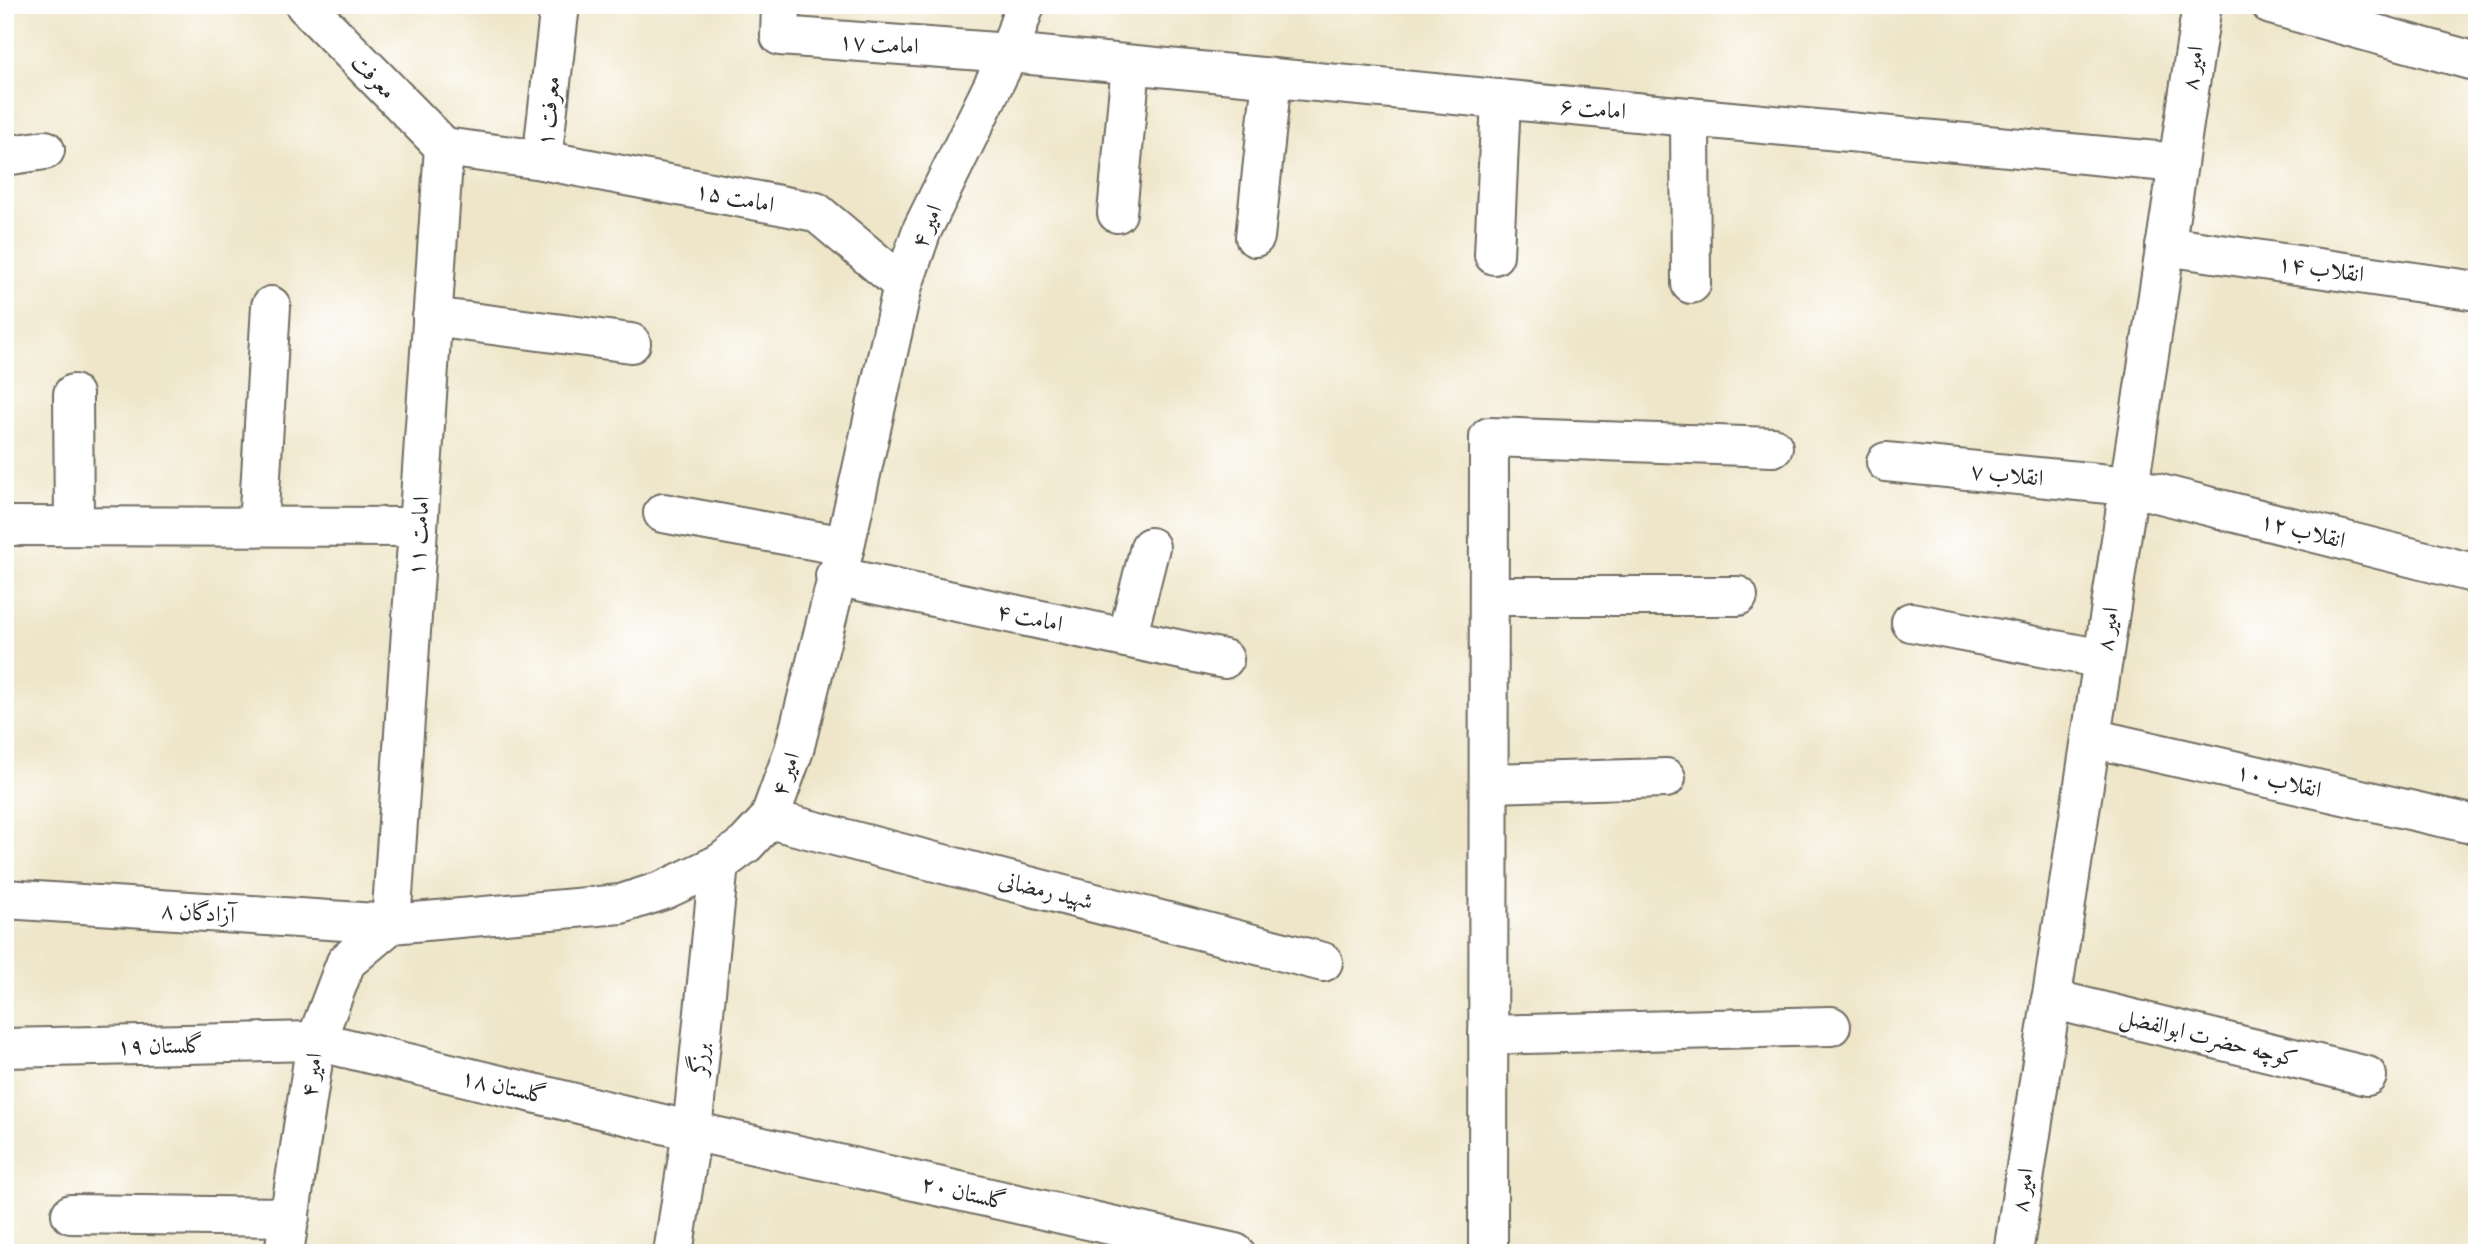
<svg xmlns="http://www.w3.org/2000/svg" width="2482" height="1258" font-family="'EB Garamond',Amiri,serif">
<rect width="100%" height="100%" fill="#fff"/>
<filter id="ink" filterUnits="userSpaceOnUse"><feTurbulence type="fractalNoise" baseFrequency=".0143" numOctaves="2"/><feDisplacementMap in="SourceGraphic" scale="14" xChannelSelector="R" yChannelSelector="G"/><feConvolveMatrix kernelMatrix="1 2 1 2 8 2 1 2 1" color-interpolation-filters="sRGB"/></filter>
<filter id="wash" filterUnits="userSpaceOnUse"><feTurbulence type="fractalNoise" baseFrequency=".00686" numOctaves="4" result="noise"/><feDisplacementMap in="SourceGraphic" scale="28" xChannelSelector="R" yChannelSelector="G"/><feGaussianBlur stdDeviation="1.57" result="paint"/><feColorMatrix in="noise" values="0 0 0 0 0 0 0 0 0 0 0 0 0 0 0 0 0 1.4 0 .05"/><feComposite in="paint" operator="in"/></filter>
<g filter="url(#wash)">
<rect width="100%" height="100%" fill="#efe6c9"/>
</g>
<g filter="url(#ink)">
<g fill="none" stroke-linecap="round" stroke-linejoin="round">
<defs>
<g id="street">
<polyline points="305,5 444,147"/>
<polyline points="781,5 780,36 1009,53 2178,163"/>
<polyline points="2271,5 2477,62"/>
<polyline points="1690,117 1691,284"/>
<polyline points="444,147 542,160 560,5"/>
<polyline points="5,156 45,150"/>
<polyline points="542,160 816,212 903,285"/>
<polyline points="1117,213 1131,65"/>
<polyline points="1255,237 1272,78"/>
<polyline points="2165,246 2477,291"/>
<polyline points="1494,255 1501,99"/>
<polyline points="432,317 631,343"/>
<polyline points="73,394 74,524"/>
<polyline points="1886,462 2129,486 2477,574"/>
<polyline points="663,513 845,546"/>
<polyline points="5,526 418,527"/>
<polyline points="258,526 271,306"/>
<polyline points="835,576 1224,659"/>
<polyline points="1489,596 1738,596"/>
<polyline points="1911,622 2103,659"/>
<polyline points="1127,638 1150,547"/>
<polyline points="2091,738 2467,823"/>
<polyline points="1489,783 1666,778"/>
<polyline points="769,819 1323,962"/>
<polyline points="5,899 391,924 444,147"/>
<polyline points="2051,999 2367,1076"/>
<polyline points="1488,1035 1831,1026"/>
<polyline points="5,1048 316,1041 692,1131 1235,1253"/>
<polyline points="71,1214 290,1217"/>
<polyline points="673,1253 692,1131 719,864"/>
<polyline points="1488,1253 1489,437 1773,447"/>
</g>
<g id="secondary">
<polyline points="284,1253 316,1041 346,962 391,924 621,904 664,890 719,864 746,844 769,819 794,750 845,546 903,285 922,230 1009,53 1025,5"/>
<polyline points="2013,1253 2202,5"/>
</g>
</defs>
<use href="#street" stroke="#706c62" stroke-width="42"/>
<use href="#secondary" stroke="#706c62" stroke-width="42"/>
<use href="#street" stroke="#fff" stroke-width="38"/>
<use href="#secondary" stroke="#fff" stroke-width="38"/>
</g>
</g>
<g text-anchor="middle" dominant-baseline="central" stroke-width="5" stroke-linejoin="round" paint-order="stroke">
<g font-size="23" fill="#2b2b2b" stroke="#fff">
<text transform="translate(879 43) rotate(4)">امامت ۱۷</text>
<text transform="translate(2192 68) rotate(-81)">امیر ۸</text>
<text transform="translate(374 76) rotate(46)">معرفت</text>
<text transform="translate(1593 108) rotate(5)">امامت ۶</text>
<text transform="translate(548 111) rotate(-84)">معرفت ۱</text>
<text transform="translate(735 197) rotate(11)">امامت ۱۵</text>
<text transform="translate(926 226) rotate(-67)">امیر ۴</text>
<text transform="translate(2321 268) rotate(8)">انقلاب ۱۴</text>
<text transform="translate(2007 474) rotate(6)">انقلاب ۷</text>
<text transform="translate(2303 530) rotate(14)">انقلاب ۱۲</text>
<text transform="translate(418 536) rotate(-86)">امامت ۱۱</text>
<text transform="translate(1030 617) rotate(12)">امامت ۴</text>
<text transform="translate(2107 629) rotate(-81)">امیر ۸</text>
<text transform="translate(785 774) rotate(-71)">امیر ۴</text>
<text transform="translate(2279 780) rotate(13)">انقلاب ۱۰</text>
<text transform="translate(1046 890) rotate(14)">شهید رمضانی</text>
<text transform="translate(198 912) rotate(4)">آزادگان ۸</text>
<text transform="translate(2209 1037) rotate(14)">کوچه حضرت ابوالفضل</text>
<text transform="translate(160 1045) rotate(-1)">گلستان ۱۹</text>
<text transform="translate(699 1059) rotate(-84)">برزگر</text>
<text transform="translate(311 1075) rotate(-82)">امیر ۴</text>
<text transform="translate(504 1086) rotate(13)">گلستان ۱۸</text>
<text transform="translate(2022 1190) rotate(-81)">امیر ۸</text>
<text transform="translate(964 1192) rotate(13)">گلستان ۲۰</text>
</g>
</g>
<rect width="2482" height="1258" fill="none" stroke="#fff" stroke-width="28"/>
</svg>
